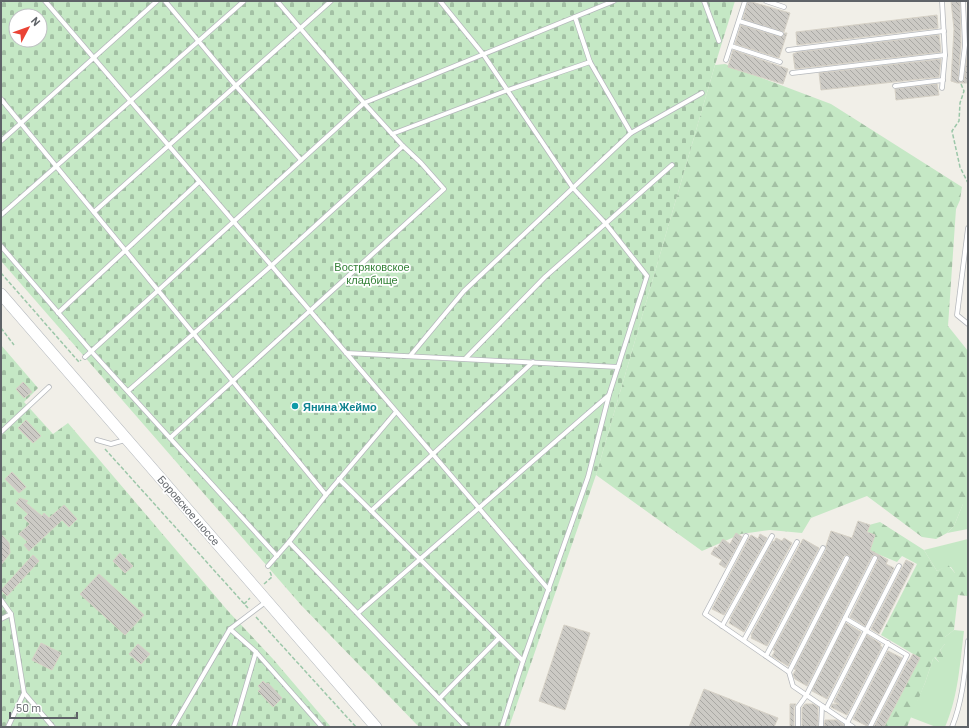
<svg xmlns="http://www.w3.org/2000/svg" width="969" height="728" font-family="Barlow,sans-serif">
<defs>
<pattern id="forest-firs" width="22" height="20" patternUnits="userSpaceOnUse"><rect width="22" height="20" fill="#c5e8c5"/><path d="M5 1l3.5 6h-7zM16 11l3.5 6h-7z" fill="#a3c0a4"/></pattern>
<pattern id="cemetery-stones" width="16" height="16" patternUnits="userSpaceOnUse"><rect width="16" height="16" fill="#c5e8c5"/><path d="M2 7V4a2 2 0 0 1 4 0v3zM10 15v-3a2 2 0 0 1 4 0v3z" fill="#a3c0a4"/></pattern>
<pattern id="building-back-hatch" width="6" height="6" patternUnits="userSpaceOnUse"><rect width="6" height="6" fill="#cccac5"/><path d="M-1 5l2 2M0 0l6 6M5-1l2 2" fill="none" stroke="#a9a8a4"/></pattern>
</defs>
<rect width="100%" height="100%" fill="#f1efe8"/>
<g fill="#c5e8c5">
<polygon points="963,504 968,504 968,529 947,533 954,526"/>
<polygon points="968,539 968,567 967,566 959,574 955,573 951,567 946,567 937,571 924,550"/>
<path d="M954 630 964 631C960 663 958 698 945 727H936L910 717 925 683 933 659 934 657 939 662 942 654 940 650 945 644V637Z"/>
</g>
<g fill="url(#forest-firs)">
<polygon points="725,64 831,104 962,187 960,200 956,209 948,326 968,351 968,504 963,504 954,526 947,533 936,539 922,537 867,496 811,518 802,533 770,530 741,534 702,551 596,475 715,65"/>
<polygon points="880,522 924,550 937,571 948,565 955,573 959,573 962,567 967,566 968,567 968,596 958,595 954,630 945,637 945,644 940,650 944,658 943,662 939,662 935,657 933,659 925,683 907,727 884,727 920,658 881,635 917,564 902,556 897,562 870,551 875,535 867,532 869,525"/>
</g>
<g fill="url(#cemetery-stones)" fill-rule="evenodd">
<path d="M1 1H735L715 65 596 475 509 727H419L301 605 1 261ZM16 16H40V40H16Z"/>
<polygon points="1,345 38,388 24,402 53,434 68,423 228,611 273,659 331,727 1,727"/>
</g>
<g fill="url(#building-back-hatch)" stroke="#d6d1c6">
<polygon points="748,1 790,13 784,32 743,19"/>
<polygon points="951,1 960,1 961,44 958,80 961,82 964,80 968,49 968,83 957,83 951,81 954,29"/>
<polygon points="937,15 938,28 797,45 796,32"/>
<polygon points="741,25 780,37 784,36 784,33 787,33 779,58 735,44"/>
<polygon points="939,35 941,52 795,69 793,54 798,52"/>
<polygon points="733,50 788,69 783,84 728,67"/>
<polygon points="941,59 939,77 821,90 819,73"/>
<polygon points="937,84 939,95 896,100 895,89"/>
<polygon points="23,382 32,392 24,398 16,389"/>
<polygon points="26,420 41,436 33,443 18,428"/>
<polygon points="12,472 26,487 19,493 5,479"/>
<polygon points="20,498 28,501 26,503 42,516 44,513 49,518 64,505 77,519 69,527 62,520 29,551 24,545 28,542 19,534 30,524 24,518 28,514 16,503"/>
<polygon points="858,521 870,525 867,532 875,535 870,550 888,560 886,564 894,568 865,626 850,617 878,560 877,555 874,555 872,556 807,686 795,679 793,674 796,670 794,669 850,560 849,555 846,555 844,556 788,666 772,656 775,651 773,650 826,550 826,546 831,531 852,538"/>
<polygon points="736,533 742,537 725,568 719,564 722,560 711,554 715,547 717,548 723,539 730,544"/>
<polygon points="1,534 9,543 10,553 1,565"/>
<polygon points="760,534 767,538 724,615 712,609 748,540 751,535 758,539"/>
<polygon points="776,538 782,541 784,538 792,543 744,632 729,623 731,619 730,619 773,541 774,542"/>
<polygon points="803,539 819,548 767,646 751,638 752,636 751,635"/>
<polygon points="120,553 133,566 125,573 113,561"/>
<polygon points="33,555 39,561 7,596 1,590"/>
<polygon points="906,560 914,564 879,634 871,629"/>
<polygon points="99,574 144,615 125,635 80,594"/>
<polygon points="846,623 861,632 827,699 812,691"/>
<polygon points="564,625 590,633 565,710 539,701"/>
<polygon points="867,635 881,644 880,646 882,647 847,715 831,707 832,704 839,704 834,702"/>
<polygon points="41,643 61,653 52,670 32,660"/>
<polygon points="138,644 150,654 141,664 129,654"/>
<polygon points="888,651 902,658 867,726 853,719"/>
<polygon points="913,654 920,658 884,727 874,727 908,661 909,661"/>
<polygon points="263,681 266,684 268,683 282,698 273,707 258,691 261,689 258,686"/>
<polygon points="704,689 778,718 774,727 689,727"/>
<polygon points="790,704 796,704 794,707 794,727 790,727"/>
<polygon points="805,704 813,704 818,707 818,727 802,727 802,708"/>
<polygon points="825,720 837,720 844,725 844,727 824,727"/>
</g>
<g fill="none" stroke-linecap="round" stroke-linejoin="round">
<defs>
<g id="lane">
<polyline points="45,1 549,590"/>
<polyline points="165,1 236,86 301,160"/>
<polyline points="440,1 483,54 573,188 606,224 647,276 609,395 588,477 523,661 502,727"/>
<polyline points="704,1 719,41"/>
<polyline points="766,1 784,7"/>
<polyline points="739,21 781,34"/>
<polyline points="731,46 780,62"/>
<polyline points="788,50 944,31"/>
<polyline points="726,60 745,1"/>
<polyline points="792,73 945,55"/>
<polyline points="961,79 965,45 963,1"/>
<polyline points="895,86 943,80"/>
<polyline points="942,88 945,55 942,1"/>
<polyline points="1,99 326,495"/>
<polyline points="631,133 702,93"/>
<polyline points="392,134 508,90 590,62"/>
<polyline points="1,141 157,1"/>
<polyline points="94,212 331,1"/>
<polyline points="1,215 244,1"/>
<polyline points="968,228 957,315 968,324"/>
<polyline points="1,246 91,351 277,556"/>
<polyline points="58,313 199,182"/>
<polyline points="346,353 618,367"/>
<polyline points="410,356 464,291 631,133 590,62 575,17"/>
<polyline points="85,357 364,103 614,1"/>
<polyline points="465,359 545,277 672,165"/>
<polyline points="128,391 271,266 403,146"/>
<polyline points="1,432 49,387"/>
<polyline points="170,438 444,189 421,163 403,146 364,103 277,1"/>
<polyline points="97,440 111,444 125,440"/>
<polyline points="339,479 523,661"/>
<polyline points="371,511 533,362"/>
<polyline points="746,536 705,614 789,672 793,686 853,727"/>
<polyline points="289,542 466,727"/>
<polyline points="268,566 289,542 326,495 396,412"/>
<polyline points="1,600 11,614 24,693 53,727"/>
<polyline points="358,613 609,395"/>
<polyline points="845,618 907,655 870,727"/>
<polyline points="1,619 11,614"/>
<polyline points="722,626 772,536"/>
<polyline points="230,629 256,652 322,727"/>
<polyline points="744,640 797,542"/>
<polyline points="766,656 823,548"/>
<polyline points="789,672 847,558"/>
<polyline points="439,699 499,638"/>
<polyline points="826,709 899,566"/>
<polyline points="8,727 24,693"/>
<polyline points="173,727 230,629 267,601"/>
<polyline points="234,727 256,652"/>
<polyline points="798,727 798,707 806,696 875,558"/>
<polyline points="821,727 822,706"/>
<polyline points="847,727 847,723 888,643"/>
<path d="M952 727C963 700 965 670 968 641"/>
</g>
<polyline id="secondary" points="1,294 376,727"/>
</defs>
<use href="#lane" stroke="#b5b8bc" stroke-width="5.5"/>
<use href="#secondary" stroke="#b6babf" stroke-width="12"/>
<g stroke="#9cc7a9" stroke-width="1.5" stroke-dasharray="4 2" stroke-linecap="butt">
<polyline points="961,84 964,91 960,103 959,121 952,131 960,167 968,183"/>
<polyline points="1,273 79,362 81,360"/>
<polyline points="1,328 14,345"/>
<polyline points="105,449 248,608"/>
<polyline points="264,584 272,577 270,572"/>
<polyline points="244,604 250,598"/>
<polyline points="256,617 356,727"/>
</g>
<use href="#lane" stroke="#fff" stroke-width="4"/>
<use href="#secondary" stroke="#fff" stroke-width="11"/>
</g>
<circle fill="#0f9aa8" stroke="#fff" stroke-width="1.5" cx="295" cy="406" r="4"/>
<g text-anchor="middle" dominant-baseline="central" stroke-width="3.5" stroke-linejoin="round" paint-order="stroke">
<g font-size="11" fill="#348238" stroke="#fff">
<text x="372" y="266">Востряковское<tspan x="372" dy="13">кладбище</tspan></text>
</g>
<g font-size="11" font-weight="bold" fill="#0d838f" stroke="#fff" text-anchor="start">
<text x="303" y="406">Янина Жеймо</text>
</g>
<g font-size="11" fill="#5f6368" stroke="#fff">
<text transform="translate(189 510) rotate(49)">Боровское шоссе</text>
</g>
</g>
<rect width="969" height="728" fill="none" stroke="#5f6368" stroke-width="4"/>
<g transform="translate(28 28) rotate(49)"><circle r="19" fill="#ffffff" stroke="#bfc1c3"/>
<path d="M0-3L7 15L0 10L-7 15Z" fill="#ea4335"/>
<text y="-6" font-size="11" font-weight="bold" text-anchor="middle" fill="#5f6368">N</text>
</g>
<path d="M10 712v6h67v-6" fill="none" stroke="#5f6368" stroke-width="2"/>
<text x="16" y="712" font-size="12" fill="#5f6368" stroke="#ffffff" stroke-width="3" paint-order="stroke">50 m</text>
</svg>
